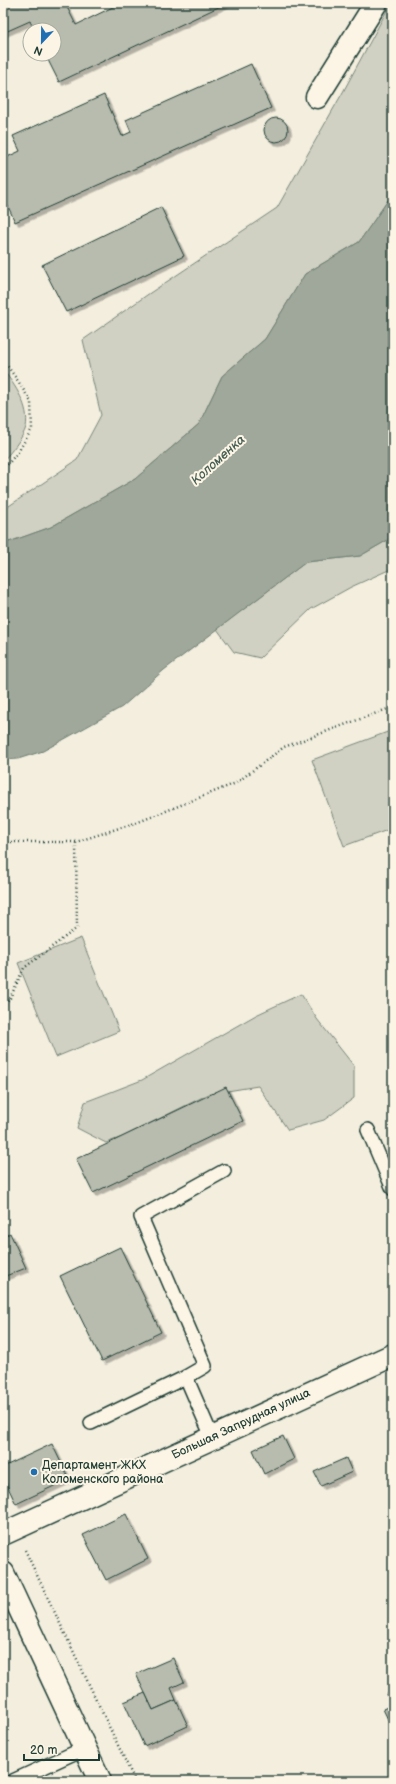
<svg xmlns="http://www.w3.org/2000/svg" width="396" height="1784" font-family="'Balsamiq Sans',sans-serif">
<defs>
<filter id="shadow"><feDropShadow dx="3.5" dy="3.5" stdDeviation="0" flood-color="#0004"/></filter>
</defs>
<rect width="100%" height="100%" fill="#f3eede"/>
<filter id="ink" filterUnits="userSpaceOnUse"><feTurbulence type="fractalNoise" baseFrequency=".025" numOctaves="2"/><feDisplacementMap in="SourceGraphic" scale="8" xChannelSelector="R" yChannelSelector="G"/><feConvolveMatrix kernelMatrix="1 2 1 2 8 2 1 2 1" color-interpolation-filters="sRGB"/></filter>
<g filter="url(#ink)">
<g fill="#d0d1c2" stroke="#78877b">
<polygon points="391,3 393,3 393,193 359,242 305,274 265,339 222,376 199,424 135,479 51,527 9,542 3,541 3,510 77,460 101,415 83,340 147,295 277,208 343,92"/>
<path d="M3 370C15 385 30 407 26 427 23 438 10 453 3 461Z"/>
<polygon points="393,537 393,568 351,587 311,609 260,658 234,652 217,629 306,562 360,556"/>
<polygon points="393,730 393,828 344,846 312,760"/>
<polygon points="81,938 119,1031 56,1057 18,963"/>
<polygon points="301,994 317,1019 354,1066 354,1098 324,1120 288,1130 258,1086 209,1094 122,1137 106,1143 77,1128 85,1102 142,1080 256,1015"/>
</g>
<polygon fill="#a0a89b" stroke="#6c7d72" points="393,193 393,537 360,556 306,562 164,670 122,707 43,751 18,759 3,760 3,541 9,542 51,527 135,479 199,424 222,376 265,339 305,274 359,242"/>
<g fill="#b8bcae" stroke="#1f3d34" filter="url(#shadow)">
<polygon points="3,3 65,3 76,25 121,3 227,3 59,82 45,54 54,54 54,30 34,30 30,21 3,33"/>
<polygon points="251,64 271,108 15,222 3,195 3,159 20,151 13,136 104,95 122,136 131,132 126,120"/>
<circle cx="276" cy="130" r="12"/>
<polygon points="161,207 184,256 66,312 42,265"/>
<polygon points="226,1087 243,1121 93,1193 76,1159"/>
<polygon points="10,1233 26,1268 3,1277 3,1237"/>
<polygon points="120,1247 161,1332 102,1361 60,1276"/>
<polygon points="283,1436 294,1459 264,1474 253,1450"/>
<polygon points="52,1444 69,1479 16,1504 3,1477 3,1467"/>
<polygon points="346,1458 352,1472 321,1486 314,1472"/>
<polygon points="126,1514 148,1559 106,1580 83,1535"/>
<polygon points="173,1658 184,1682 171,1688 176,1700 153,1710 136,1674"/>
<polygon points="393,1692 393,1730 383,1709 392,1705 387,1694"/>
<polygon points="145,1693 153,1710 176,1700 188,1726 144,1746 124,1702"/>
</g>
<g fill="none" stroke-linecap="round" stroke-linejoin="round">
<defs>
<g id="lane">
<polyline points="368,1130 393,1189"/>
<polyline points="186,1377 205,1366 141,1217 224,1171"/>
<polyline points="91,1423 186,1377 212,1437"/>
<polyline points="13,1781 85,1748"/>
</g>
<g id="street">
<polyline points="317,97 376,3"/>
<polyline points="3,1534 393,1355"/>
</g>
<polyline id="primary" points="3,1573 100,1781"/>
</defs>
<use href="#lane" stroke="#1f3d34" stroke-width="16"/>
<use href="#street" stroke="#1f3d34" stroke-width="25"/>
<use href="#primary" stroke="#1f3d34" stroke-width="25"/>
<g stroke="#1f3d34" stroke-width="2.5" stroke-dasharray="1 3" stroke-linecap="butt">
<polyline points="3,360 18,381 31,402 32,429 18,452 3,470"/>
<polyline points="3,842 76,842 141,821 236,783 284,747 393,707"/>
<polyline points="3,1008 10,998 24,968 77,928 76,842"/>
<polyline points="25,1550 135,1781"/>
</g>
<use href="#lane" stroke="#fcf5e5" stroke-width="13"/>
<use href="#street" stroke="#fcf5e5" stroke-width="22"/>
<use href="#primary" stroke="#fcf5e5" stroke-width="22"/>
</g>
</g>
<circle fill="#1f6fb2" stroke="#fcf5e5" stroke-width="1.5" cx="34" cy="1472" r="4"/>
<g text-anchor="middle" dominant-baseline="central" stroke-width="4" stroke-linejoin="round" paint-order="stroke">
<g font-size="12" fill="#1f3d34" stroke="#fcf5e5">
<text transform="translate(241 1424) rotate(-25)">Большая Запрудная улица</text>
</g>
<g font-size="12" fill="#1f3d34" stroke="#fcf5e5" text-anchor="start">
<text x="42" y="1465">Департамент ЖКХ<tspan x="42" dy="14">Коломенского района</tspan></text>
</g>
<g font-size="13" font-style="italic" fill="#465d53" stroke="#fcf5e5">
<text transform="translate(218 460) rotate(-42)">Коломенка</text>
</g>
</g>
<rect width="396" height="1784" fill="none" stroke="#fcf5e5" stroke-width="16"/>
<rect x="8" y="8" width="380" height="1768" fill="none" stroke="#1f3d34" stroke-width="1.5" filter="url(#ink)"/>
<g transform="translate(42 42) rotate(202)"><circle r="19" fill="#fcf5e5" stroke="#a4ab9e"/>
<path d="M0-3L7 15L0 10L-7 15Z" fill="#1f6fb2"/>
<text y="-6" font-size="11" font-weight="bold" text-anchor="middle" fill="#1f3d34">N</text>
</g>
<path d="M24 1754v6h75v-6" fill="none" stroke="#1f3d34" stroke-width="2"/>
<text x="30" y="1754" font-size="12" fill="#1f3d34" stroke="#fcf5e5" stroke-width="3" paint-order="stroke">20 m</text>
</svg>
